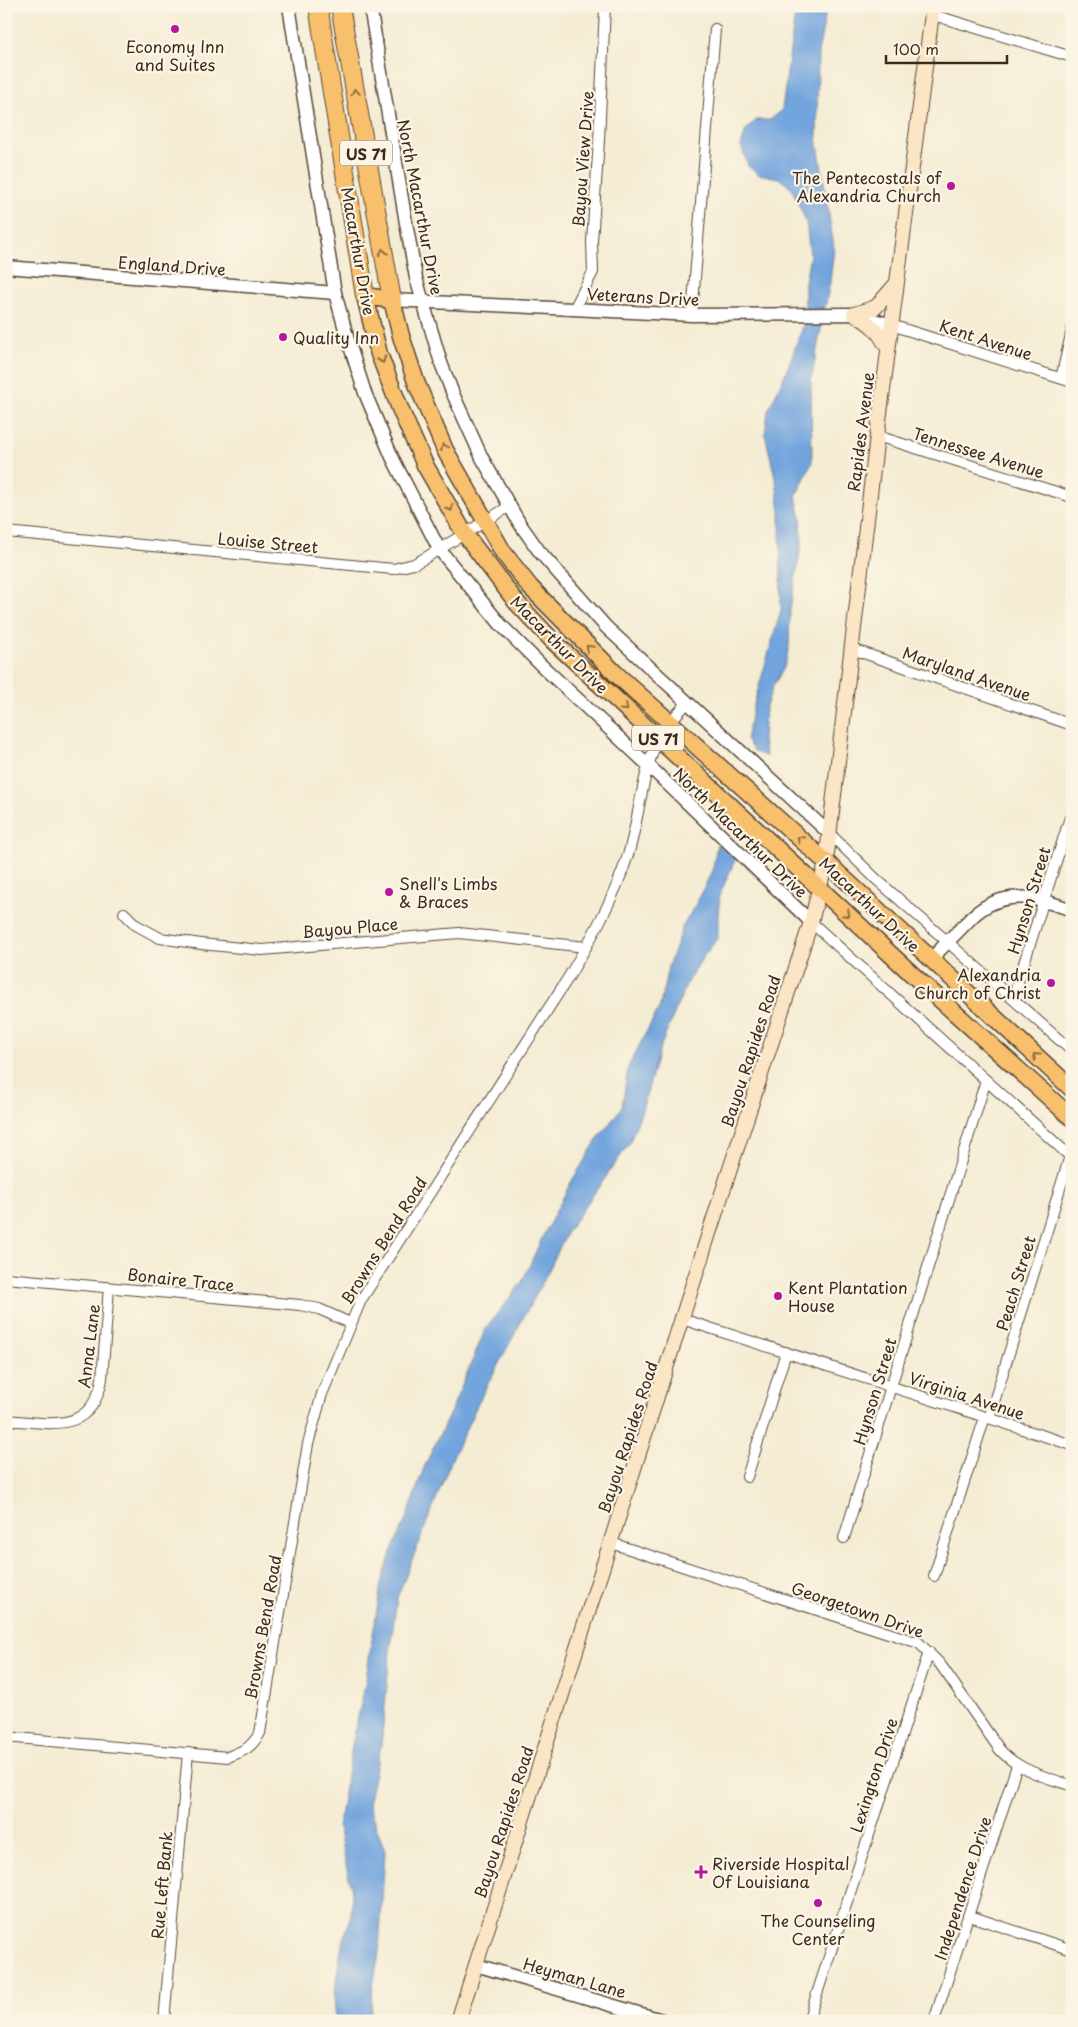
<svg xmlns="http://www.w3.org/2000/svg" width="1078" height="2027" font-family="'Playpen Sans',sans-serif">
<rect width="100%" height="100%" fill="#fcf5e5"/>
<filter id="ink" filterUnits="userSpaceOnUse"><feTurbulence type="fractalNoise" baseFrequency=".02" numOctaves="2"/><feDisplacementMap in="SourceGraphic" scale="10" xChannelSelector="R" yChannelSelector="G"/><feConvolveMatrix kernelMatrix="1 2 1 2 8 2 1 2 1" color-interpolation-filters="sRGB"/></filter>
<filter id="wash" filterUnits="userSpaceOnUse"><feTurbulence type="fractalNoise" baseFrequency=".0096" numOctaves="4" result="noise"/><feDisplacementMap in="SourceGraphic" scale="20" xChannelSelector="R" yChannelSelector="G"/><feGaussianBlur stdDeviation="1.12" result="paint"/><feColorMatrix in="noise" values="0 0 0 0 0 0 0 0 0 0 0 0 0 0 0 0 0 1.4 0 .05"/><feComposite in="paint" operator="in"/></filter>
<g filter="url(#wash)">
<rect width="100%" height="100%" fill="#f4ecd3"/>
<g fill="#72a4dd" stroke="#56677e">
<polygon points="796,6 827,6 818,53 817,137 834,248 830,282 811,381 812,463 796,496 801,518 802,542 790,609 789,647 784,668 773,686 765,709 763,740 766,756 755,752 746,740 753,707 781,610 780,511 776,481 765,434 768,411 786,372 805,321 805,282 810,255 806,222 792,189 779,178 758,174 748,166 741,146 746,130 756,120 770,120 782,110"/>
<polygon points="717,844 736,858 720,894 718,916 718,938 703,957 686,985 660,1048 641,1113 629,1144 567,1232 549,1270 483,1393 454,1454 397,1598 391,1643 381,1746 368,1804 385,1851 379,1952 371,1999 372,2021 336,2021 334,1996 340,1954 351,1915 352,1892 338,1828 352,1745 364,1690 381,1584 392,1550 407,1517 425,1465 450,1413 486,1328 522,1282 541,1240 570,1184 597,1140 622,1107 628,1067 660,1006 668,967 682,928 702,893 713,868"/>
</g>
</g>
<g filter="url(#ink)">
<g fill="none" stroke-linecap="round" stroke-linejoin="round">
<defs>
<g id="minor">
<polyline points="930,14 1072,57"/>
<polyline points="574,309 593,272 592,241 599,140 605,6"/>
<polyline points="692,315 715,29"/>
<polyline points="891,325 1072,382"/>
<polyline points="1061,378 1072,330"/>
<polyline points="877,436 1072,497"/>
<polyline points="6,532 393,569 414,564 425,558 510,506"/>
<polyline points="852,649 1072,725"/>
<polyline points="830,834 876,879 1072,1051"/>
<polyline points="124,913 136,925 160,938 201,944 262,950 459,933 586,947"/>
<polyline points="811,922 1072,1158"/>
<polyline points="1013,998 1072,811"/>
<polyline points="6,1278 300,1305 319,1309 350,1323"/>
<polyline points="682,1319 1072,1445"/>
<polyline points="989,1418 1070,1156"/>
<path d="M6 1420C50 1423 92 1435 102 1379L109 1287"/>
<polyline points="747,1477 786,1352"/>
<polyline points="844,1538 986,1080"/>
<path d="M611 1543 919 1643 940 1664 1000 1750C1019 1771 1046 1777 1072 1786"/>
<polyline points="934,1576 985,1417"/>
<path d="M6 1737 228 1757C245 1750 250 1749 260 1733L308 1444 322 1394 361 1300 568 978C591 939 614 899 628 855 639 820 642 770 659 738 666 725 677 714 687 703"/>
<polyline points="970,1916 1072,1950"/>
<polyline points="164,2021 188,1753"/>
<polyline points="808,2021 929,1652"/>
<polyline points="934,2021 1017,1765"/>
</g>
<g id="tertiary">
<polyline points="289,6 335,293 348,340 365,393 392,457 439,549 501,625 540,664 648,765 811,922"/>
<polyline points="370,6 406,223 416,278 441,363 453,394 482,458 520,524 539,551 606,627 830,834"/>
<polyline points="6,267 335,293"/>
<polyline points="392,300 692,315 854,314 891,325"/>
<path d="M930 960 974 915C1005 888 1036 897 1072 910"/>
<polyline points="476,1965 665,2021"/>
</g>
<g id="secondary">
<polyline points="854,314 876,307 896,284"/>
<path d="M854 314C873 325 878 330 888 349"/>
<polyline points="458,2021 711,1227 811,922 826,862 877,436 933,6"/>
</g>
<polyline id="trunk" points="1072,1089 826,862 615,673 530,587 503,552 445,450 416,382 401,336 392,300 365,296 379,354 401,411 425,465 464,533 517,603 553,641 607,691 914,976 1072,1118"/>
<g id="motorway">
<polyline points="318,6 365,296"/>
<polyline points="340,6 392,300"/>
</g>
</defs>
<use href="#minor" stroke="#574739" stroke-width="12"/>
<use href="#tertiary" stroke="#574739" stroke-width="15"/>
<use href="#secondary" stroke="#574739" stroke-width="16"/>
<use href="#trunk" stroke="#574739" stroke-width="19"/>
<use href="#motorway" stroke="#574739" stroke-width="20"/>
<use href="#minor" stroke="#fff" stroke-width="10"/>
<use href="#tertiary" stroke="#fff" stroke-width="12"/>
<use href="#secondary" stroke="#fce5c4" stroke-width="14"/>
<use href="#trunk" stroke="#f8bf6c" stroke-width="16"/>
<use href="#motorway" stroke="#f8bf6c" stroke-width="18"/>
</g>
<defs><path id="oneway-chevron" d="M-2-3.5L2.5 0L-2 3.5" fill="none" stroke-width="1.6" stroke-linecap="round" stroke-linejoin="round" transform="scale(1.25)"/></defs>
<g stroke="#906d41">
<use href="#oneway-chevron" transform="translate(355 92) rotate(-100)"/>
<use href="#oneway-chevron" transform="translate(383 252) rotate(-100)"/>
<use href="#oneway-chevron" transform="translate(382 360) rotate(70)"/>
<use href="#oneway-chevron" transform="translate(444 447) rotate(-116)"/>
<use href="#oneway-chevron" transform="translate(450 508) rotate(60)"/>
<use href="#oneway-chevron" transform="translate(589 648) rotate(-135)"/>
<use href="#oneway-chevron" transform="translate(625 708) rotate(43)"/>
<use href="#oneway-chevron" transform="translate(800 839) rotate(-138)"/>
<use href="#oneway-chevron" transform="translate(847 914) rotate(43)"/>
<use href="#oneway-chevron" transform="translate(1036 1056) rotate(-138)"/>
</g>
</g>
<g fill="#b5179e" stroke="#fcf5e5" stroke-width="2">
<circle cx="175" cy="29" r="5"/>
<circle cx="951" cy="186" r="5"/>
<circle cx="283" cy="337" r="5"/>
<circle cx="389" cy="892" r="5"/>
<circle cx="1051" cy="983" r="5"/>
<circle cx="778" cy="1296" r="5"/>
<path d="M698.5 1864.5h5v5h5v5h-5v5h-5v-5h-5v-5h5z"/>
<circle cx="818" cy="1903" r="5"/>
</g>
<g text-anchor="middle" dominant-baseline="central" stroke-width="4.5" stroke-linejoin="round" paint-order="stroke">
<g fill="#fcf5e5" stroke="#75675a" stroke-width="1">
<rect x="340" y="140.5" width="52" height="25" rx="4"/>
<rect x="632" y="725.5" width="52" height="25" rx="4"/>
</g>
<g font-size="15" font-weight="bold" fill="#3b2a1e">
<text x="366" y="153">US 71</text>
<text x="658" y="738">US 71</text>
</g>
<g font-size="16" fill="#3b2a1e" stroke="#fcf5e5" text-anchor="start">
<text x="175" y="46" text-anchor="middle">Economy Inn<tspan x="175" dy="18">and Suites</tspan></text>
<text x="941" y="177" text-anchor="end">The Pentecostals of<tspan x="941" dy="18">Alexandria Church</tspan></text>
<text x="293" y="337">Quality Inn</text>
<text x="399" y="883">Snell's Limbs<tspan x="399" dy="18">&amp; Braces</tspan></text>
<text x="1041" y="974" text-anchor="end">Alexandria<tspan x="1041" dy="18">Church of Christ</tspan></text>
<text x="788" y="1287">Kent Plantation<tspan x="788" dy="18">House</tspan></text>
<text x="712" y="1863">Riverside Hospital<tspan x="712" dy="18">Of Louisiana</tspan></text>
<text x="818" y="1920" text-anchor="middle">The Counseling<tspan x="818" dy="18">Center</tspan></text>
</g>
<g font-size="16" fill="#3b2a1e" stroke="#fcf5e5">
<text transform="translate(582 159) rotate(-86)">Bayou View Drive</text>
<text transform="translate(421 207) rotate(79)">North Macarthur Drive</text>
<text transform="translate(359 251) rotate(80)">Macarthur Drive</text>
<text transform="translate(172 265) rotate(4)">England Drive</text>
<text transform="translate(643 296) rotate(3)">Veterans Drive</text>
<text transform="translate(986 339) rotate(18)">Kent Avenue</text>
<text transform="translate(860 432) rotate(-83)">Rapides Avenue</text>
<text transform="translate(979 452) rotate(17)">Tennessee Avenue</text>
<text transform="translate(268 542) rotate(5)">Louise Street</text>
<text transform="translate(560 644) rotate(45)">Macarthur Drive</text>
<text transform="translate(967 673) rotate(19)">Maryland Avenue</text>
<text transform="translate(741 832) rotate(44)">North Macarthur Drive</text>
<text transform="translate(1028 900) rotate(-73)">Hynson Street</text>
<text transform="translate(870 904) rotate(43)">Macarthur Drive</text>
<text transform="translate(350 927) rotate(-5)">Bayou Place</text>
<text transform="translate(750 1051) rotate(-72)">Bayou Rapides Road</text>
<text transform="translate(383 1240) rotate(-58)">Browns Bend Road</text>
<text transform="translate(181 1279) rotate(6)">Bonaire Trace</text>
<text transform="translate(1015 1283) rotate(-73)">Peach Street</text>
<text transform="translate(88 1346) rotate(-83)">Anna Lane</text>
<text transform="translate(874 1391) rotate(-73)">Hynson Street</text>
<text transform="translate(967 1395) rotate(18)">Virginia Avenue</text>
<text transform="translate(627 1437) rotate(-72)">Bayou Rapides Road</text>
<text transform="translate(858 1609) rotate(19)">Georgetown Drive</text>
<text transform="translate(262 1627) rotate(-80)">Browns Bend Road</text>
<text transform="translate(873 1775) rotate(-72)">Lexington Drive</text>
<text transform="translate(503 1822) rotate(-72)">Bayou Rapides Road</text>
<text transform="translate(161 1885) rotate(-85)">Rue Left Bank</text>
<text transform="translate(962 1888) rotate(-72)">Independence Drive</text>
<text transform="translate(575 1977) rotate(16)">Heyman Lane</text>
</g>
</g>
<rect width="1078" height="2027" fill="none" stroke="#fcf5e5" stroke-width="25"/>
<path d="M886 55v8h121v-8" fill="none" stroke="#3b2a1e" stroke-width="2.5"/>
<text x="893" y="55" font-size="15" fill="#3b2a1e" stroke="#fcf5e5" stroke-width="4" paint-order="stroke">100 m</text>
</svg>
